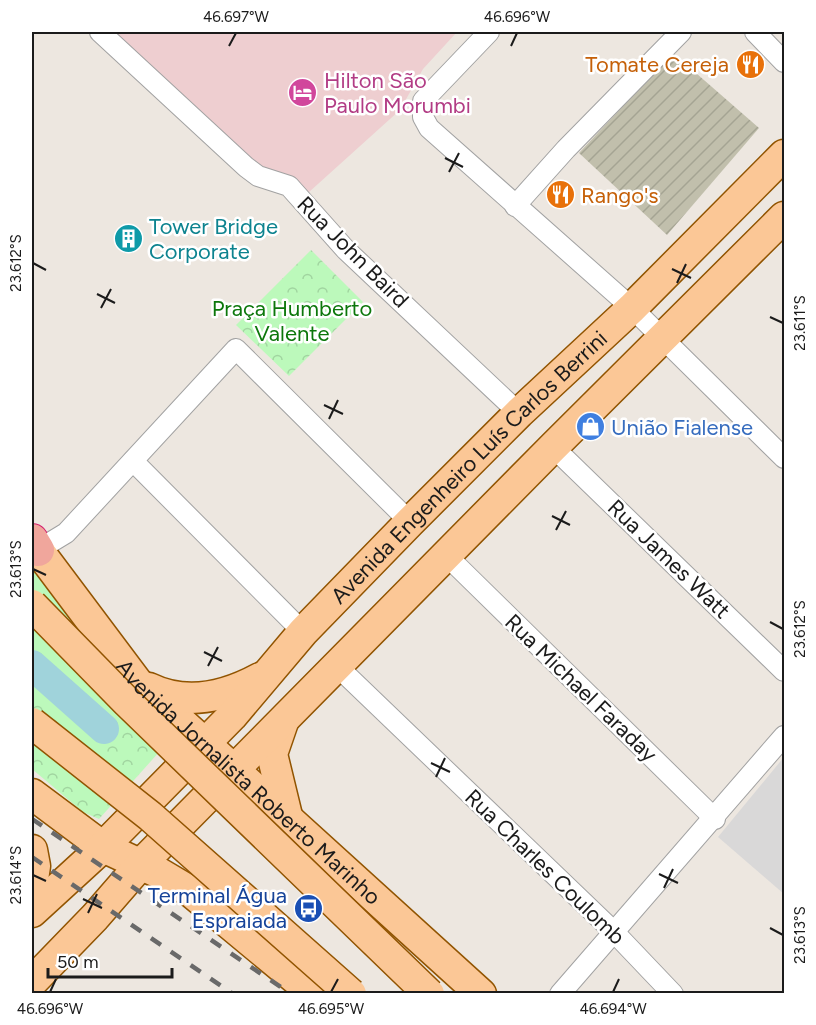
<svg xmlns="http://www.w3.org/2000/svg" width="816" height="1025" font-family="Figtree,sans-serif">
<defs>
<pattern id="construction-furrows" width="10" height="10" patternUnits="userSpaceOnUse" patternTransform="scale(1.5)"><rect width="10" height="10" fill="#c1bfac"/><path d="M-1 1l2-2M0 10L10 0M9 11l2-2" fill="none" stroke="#a5a493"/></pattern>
<pattern id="park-crowns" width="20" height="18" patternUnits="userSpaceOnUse" patternTransform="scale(1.5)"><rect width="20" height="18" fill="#bcf9bb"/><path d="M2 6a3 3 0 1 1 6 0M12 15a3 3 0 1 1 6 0" fill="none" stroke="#a1d5a0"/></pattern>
</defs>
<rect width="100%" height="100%" fill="#ede7e0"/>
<polygon fill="#d9d8d8" points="784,757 784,894 718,837"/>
<polygon fill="#eeced0" points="100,32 457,32 423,69 400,110 298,202"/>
<polygon fill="url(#construction-furrows)" points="673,53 759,128 667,235 579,153"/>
<g fill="url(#park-crowns)">
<polygon points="311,250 363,302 289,376 236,325"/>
<polygon points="32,548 187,721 99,819 83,812 32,769"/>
</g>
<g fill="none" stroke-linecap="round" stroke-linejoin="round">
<polyline stroke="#a0d3db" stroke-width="30" points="32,665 104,729"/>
<defs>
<g id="minor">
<polyline points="100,32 246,167 258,176 289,186 346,250 519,413"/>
<polyline points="489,32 423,101 423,117 429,128 632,308 784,458"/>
<polyline points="755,32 784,62"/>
<polyline points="515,206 566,149 681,32"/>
<polyline points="553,447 784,671"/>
<polyline points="133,461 303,632"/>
<polyline points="38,550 66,533 236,349 410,522"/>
<polyline points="447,556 715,819"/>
<polyline points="338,667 613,931 673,994"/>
<polyline points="560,994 784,736"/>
</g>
<g id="primary">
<path id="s1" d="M32 552 38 550 137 682 481 994"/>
<path d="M149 688C186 706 225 697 260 678"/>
<polyline points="283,722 272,754 288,820"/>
<polyline points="32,794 103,847 159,873 191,892 314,994"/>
<polyline points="32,850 35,866 32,886"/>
<path id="s2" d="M32 912 103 847 232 716 303 632 410 522 519 413 632 308 784 155"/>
<polyline points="32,982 95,917 141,864 553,447 784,217"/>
</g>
<polyline id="trunk" points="32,540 38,550"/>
</defs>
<use href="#minor" stroke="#a2a2a2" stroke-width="22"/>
<use href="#primary" stroke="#915400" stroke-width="33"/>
<use href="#trunk" stroke="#d42370" stroke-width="34"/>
<use href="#minor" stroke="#fff" stroke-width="20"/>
<use href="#primary" stroke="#fbc796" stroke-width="30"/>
<use href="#trunk" stroke="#f0a69c" stroke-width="32"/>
<g stroke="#696969" stroke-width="4.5" stroke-dasharray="12 12" stroke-linecap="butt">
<polyline points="32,819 291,994"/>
<polyline points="32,857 233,994"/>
</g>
<defs>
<g id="primary-bridge">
<polyline points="32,605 127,702 429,994"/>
<polyline points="32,723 150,816 351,994"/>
</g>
</defs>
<use href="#primary-bridge" stroke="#915400" stroke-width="33" stroke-linecap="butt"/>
<use href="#primary-bridge" stroke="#fbc796" stroke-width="30"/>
</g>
<path fill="none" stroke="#1b1b1b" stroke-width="2" d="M229 46 236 33M511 46 517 33M445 158 463 167M449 172 459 153M33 263 46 270M672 269 691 278M677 283 686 264M97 294 115 303M101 308 111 289M770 317 783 323M324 405 343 414M329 419 338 400M552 516 570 525M556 530 566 511M33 569 46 575M770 622 783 629M204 652 222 661M208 666 218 647M431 763 450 772M436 777 445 758M659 874 678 883M33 875 46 881M664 888 673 869M83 899 102 908M88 913 97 894M770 928 783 935M50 992 56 979M331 992 338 979M613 992 619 979"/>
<defs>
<symbol id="restaurant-disc" viewBox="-11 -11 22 22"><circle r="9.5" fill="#e8710a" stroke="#fff"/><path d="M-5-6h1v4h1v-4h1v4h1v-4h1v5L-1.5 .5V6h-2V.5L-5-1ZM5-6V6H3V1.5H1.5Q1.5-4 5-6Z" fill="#fff"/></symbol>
<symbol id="hotel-disc" viewBox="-11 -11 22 22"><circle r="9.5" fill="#d1479c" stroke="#fff"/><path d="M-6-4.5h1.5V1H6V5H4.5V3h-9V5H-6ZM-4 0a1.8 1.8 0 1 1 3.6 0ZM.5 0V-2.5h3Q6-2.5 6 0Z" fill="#fff"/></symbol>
<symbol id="building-disc" viewBox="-11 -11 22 22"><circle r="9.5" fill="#0f9aa8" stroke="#fff"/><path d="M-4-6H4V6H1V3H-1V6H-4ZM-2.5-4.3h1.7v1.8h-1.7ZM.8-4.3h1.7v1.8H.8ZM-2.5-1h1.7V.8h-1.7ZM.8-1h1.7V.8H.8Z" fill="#fff"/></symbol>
<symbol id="shop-disc" viewBox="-11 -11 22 22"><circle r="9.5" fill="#3f7fe0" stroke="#fff"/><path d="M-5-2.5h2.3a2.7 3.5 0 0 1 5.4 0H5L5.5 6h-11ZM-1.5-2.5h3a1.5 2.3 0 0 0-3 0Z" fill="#fff"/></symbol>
<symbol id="bus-disc" viewBox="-11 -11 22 22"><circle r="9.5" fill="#1a4fb4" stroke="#fff"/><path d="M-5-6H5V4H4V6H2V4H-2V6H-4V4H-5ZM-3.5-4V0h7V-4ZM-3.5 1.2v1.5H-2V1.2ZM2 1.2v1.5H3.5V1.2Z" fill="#fff"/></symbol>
</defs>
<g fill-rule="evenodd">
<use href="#restaurant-disc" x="734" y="48" width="33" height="33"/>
<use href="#hotel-disc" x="286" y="76" width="33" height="33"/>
<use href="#restaurant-disc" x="544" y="178" width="33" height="33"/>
<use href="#building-disc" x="112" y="222" width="33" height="33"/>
<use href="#shop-disc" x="574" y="410" width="33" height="33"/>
<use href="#bus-disc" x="292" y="892" width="33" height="33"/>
</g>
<g text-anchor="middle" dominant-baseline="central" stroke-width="5" stroke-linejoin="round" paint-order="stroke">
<g font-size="22" fill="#c56008" stroke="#fff" text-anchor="end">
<text x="729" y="64">Tomate Cereja</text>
<text x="581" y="195" text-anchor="start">Rango's</text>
</g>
<g font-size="22" fill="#b23c85" stroke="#fff" text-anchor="start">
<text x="324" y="80">Hilton São<tspan x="324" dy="25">Paulo Morumbi</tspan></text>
</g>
<g font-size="22" fill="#0d838f" stroke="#fff" text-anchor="start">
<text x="149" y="226">Tower Bridge<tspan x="149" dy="25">Corporate</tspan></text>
</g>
<g font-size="22" fill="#1b1b1b" stroke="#fff">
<text transform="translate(353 252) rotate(45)">Rua John Baird</text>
<text stroke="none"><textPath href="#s2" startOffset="624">Avenida Engenheiro Luís Carlos Berrini</textPath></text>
<text transform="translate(669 559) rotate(44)">Rua James Watt</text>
<text transform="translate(581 688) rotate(44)">Rua Michael Faraday</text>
<text stroke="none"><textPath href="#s1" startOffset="321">Avenida Jornalista Roberto Marinho</textPath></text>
<text transform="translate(545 867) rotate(44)">Rua Charles Coulomb</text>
</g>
<g font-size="22" fill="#0c770b" stroke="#fff">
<text x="292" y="308">Praça Humberto<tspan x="292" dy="25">Valente</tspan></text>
</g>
<g font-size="22" fill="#366cbe" stroke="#fff" text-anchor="start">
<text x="611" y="427">União Fialense</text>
</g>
<g font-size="22" fill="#164399" stroke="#fff" text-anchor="end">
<text x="287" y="895">Terminal Água<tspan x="287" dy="25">Espraiada</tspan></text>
</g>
</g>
<rect width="816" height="1025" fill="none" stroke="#ffffff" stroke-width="66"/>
<path d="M48 968v9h124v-9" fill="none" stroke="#1b1b1b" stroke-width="3"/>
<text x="57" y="968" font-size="18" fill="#1b1b1b" stroke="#ffffff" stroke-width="4.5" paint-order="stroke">50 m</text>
<rect x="33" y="33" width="750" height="959" fill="none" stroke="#1b1b1b" stroke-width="2"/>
<g font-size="15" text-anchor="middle" fill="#1b1b1b">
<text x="236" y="22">46.697°W</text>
<text x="517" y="22">46.696°W</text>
<text transform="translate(16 263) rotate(-90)" y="5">23.612°S</text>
<text transform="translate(800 323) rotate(-90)" y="5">23.611°S</text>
<text transform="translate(16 569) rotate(-90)" y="5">23.613°S</text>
<text transform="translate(800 629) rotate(-90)" y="5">23.612°S</text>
<text transform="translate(16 875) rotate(-90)" y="5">23.614°S</text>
<text transform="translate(800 935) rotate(-90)" y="5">23.613°S</text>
<text x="50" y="1014">46.696°W</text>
<text x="331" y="1014">46.695°W</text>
<text x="613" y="1014">46.694°W</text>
</g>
</svg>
